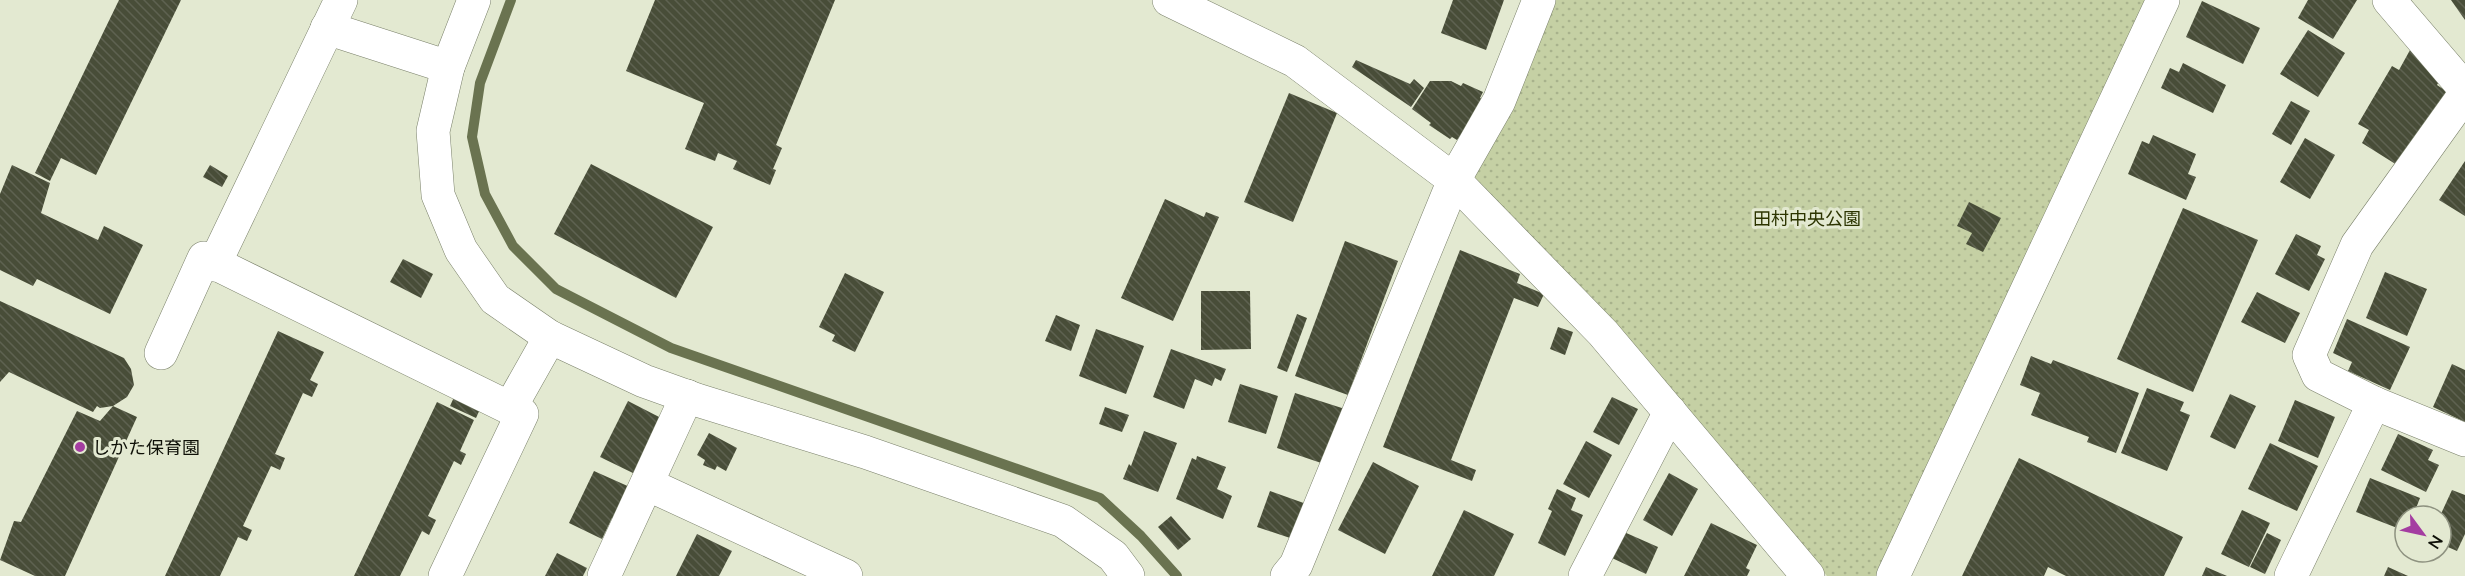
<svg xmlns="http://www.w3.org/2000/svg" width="2465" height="576" font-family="Lato,'Noto Sans JP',sans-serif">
<defs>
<pattern id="park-dots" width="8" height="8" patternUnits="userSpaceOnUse" patternTransform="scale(1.5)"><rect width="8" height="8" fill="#c5d0a4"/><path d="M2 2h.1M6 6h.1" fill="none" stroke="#a8b28c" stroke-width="1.8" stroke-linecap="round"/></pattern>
<pattern id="building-back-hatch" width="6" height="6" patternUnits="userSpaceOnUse" patternTransform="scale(1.5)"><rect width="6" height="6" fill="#484d38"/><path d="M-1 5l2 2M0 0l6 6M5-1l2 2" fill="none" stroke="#5e6251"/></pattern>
</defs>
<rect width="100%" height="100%" fill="#e3e9d1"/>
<polygon fill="url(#park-dots)" points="1553,0 2146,0 1882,576 1827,576 1615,328 1472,177"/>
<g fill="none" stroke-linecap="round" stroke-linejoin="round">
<polyline stroke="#6a7350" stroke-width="10" points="511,0 480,83 472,137 485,194 513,246 556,289 671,348 1100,498 1141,536 1177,576"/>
</g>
<g fill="url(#building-back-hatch)">
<polygon points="119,0 181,0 96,175 61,158 50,181 35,173"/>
<polygon points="655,0 835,0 776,145 782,148 773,169 776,170 770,185 733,169 737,161 718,153 715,161 685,149 704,103 626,71"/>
<polygon points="1453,0 1504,0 1486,50 1441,33"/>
<polygon points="2308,0 2357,0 2333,39 2298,18"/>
<polygon points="2451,0 2465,0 2465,20"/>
<polygon points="2202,1 2260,28 2243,64 2186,37"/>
<polygon points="2308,30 2345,53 2318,97 2280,74"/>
<polygon points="2415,41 2442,76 2437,85 2449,93 2397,165 2362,143 2369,130 2358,124 2392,66 2399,70"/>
<polygon points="1356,60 1410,84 1414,79 1424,88 1411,107 1352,67"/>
<polygon points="2183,63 2226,85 2213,113 2161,88 2170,68 2179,72"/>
<polygon points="1430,81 1451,81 1461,86 1463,83 1483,92 1480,98 1486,101 1466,136 1462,133 1457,140 1452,137 1450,139 1429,125 1431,123 1412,109"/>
<polygon points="1289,93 1337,113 1293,222 1244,202"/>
<polygon points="2291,101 2310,111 2291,145 2272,134"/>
<polygon points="2153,135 2196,154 2188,174 2196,177 2186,200 2128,174 2142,141 2149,144"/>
<polygon points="2305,138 2335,155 2310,199 2280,182"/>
<polygon points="2465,161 2465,216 2439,200"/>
<polygon points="591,164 713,227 676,298 554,234"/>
<polygon points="12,165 50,183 41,213 98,240 104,226 143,245 110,314 37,279 33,286 0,270 0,194"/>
<polygon points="210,165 228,176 222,187 203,177"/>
<polygon points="1165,199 1204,217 1206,212 1219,217 1173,321 1121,298"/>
<polygon points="1969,202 2001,218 1983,252 1966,244 1972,233 1957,226"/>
<polygon points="2183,208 2258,240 2193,392 2117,359"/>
<polygon points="2296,234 2321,246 2317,255 2325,259 2309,291 2275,274"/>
<polygon points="1345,241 1398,261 1348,395 1295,376"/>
<polygon points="1460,250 1520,274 1517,283 1544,294 1538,307 1514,298 1451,460 1476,470 1472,481 1383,447"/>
<polygon points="403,259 433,274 421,298 390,282"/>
<polygon points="2385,272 2427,289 2407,336 2366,318"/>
<polygon points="845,273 884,292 855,352 832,341 835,335 819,327"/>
<polygon points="1201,291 1250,291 1251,349 1201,350"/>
<polygon points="2257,292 2300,313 2285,343 2241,322"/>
<polygon points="0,301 124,358 131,369 134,385 127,397 113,406 100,408 97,406 93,412 9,372 0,382"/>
<polygon points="1297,314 1307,318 1287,372 1277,368"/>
<polygon points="1056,315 1080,325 1071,351 1045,341"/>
<polygon points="2347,319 2410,347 2390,390 2348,371 2352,362 2333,353"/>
<polygon points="1558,327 1573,332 1565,355 1550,349"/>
<polygon points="1096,329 1144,346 1126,394 1079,376"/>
<polygon points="278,331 324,352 310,380 318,384 312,397 303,393 275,454 285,458 280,470 271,466 243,526 252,530 247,541 238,537 220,576 165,576"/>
<polygon points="1171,349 1226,369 1221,381 1215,378 1212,386 1195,379 1184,409 1153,397"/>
<polygon points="2031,356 2051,364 2053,360 2139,393 2116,453 2087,442 2089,437 2031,415 2040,393 2020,385"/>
<polygon points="2452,364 2465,370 2465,422 2433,407"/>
<polygon points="1240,384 1278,396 1266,434 1228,422"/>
<polygon points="2147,388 2184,402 2180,411 2190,415 2167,471 2121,453"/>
<polygon points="1295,393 1345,409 1327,465 1277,448"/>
<polygon points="2230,394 2256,406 2235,449 2210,437"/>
<polygon points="455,395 481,407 476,418 450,406"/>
<polygon points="1612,397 1638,409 1619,445 1593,432"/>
<polygon points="2295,400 2335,417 2318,458 2278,441"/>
<polygon points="628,401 663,419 635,474 600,457"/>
<polygon points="437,402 474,420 460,451 466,454 461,465 454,461 428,516 436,520 429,535 422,531 400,576 354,576"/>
<polygon points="113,406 137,417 65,576 35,576 0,560 14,521 21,522 77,411 100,421"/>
<polygon points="1105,407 1129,415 1122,432 1099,424"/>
<polygon points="1144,431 1177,443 1158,492 1123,479 1129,464 1131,466"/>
<polygon points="709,433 737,448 726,471 717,466 715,470 703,465 705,460 697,455"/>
<polygon points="2398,434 2433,450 2428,460 2439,465 2426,492 2381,470"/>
<polygon points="1586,441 1612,455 1589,498 1563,484"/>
<polygon points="2270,443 2318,466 2297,511 2248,489"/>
<polygon points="1197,456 1226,467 1217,489 1232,496 1223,519 1176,499 1192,458 1196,460"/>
<polygon points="2019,458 2183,537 2164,576 2066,576 2048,567 2044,576 1962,576"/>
<polygon points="1373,462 1419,486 1385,554 1338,530"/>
<polygon points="594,471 632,488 617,520 612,518 602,539 569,523"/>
<polygon points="1669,473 1698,489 1672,536 1643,520"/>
<polygon points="2370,478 2420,498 2413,516 2405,516 2405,531 2356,512"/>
<polygon points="1557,489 1576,498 1571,510 1583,515 1565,556 1538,543 1552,511 1548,509"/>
<polygon points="2452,490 2465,495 2465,534 2457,551 2441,544 2440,516"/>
<polygon points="1270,491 1312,506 1299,541 1257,527"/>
<polygon points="1464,510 1514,534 1494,576 1432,576"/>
<polygon points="2242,510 2270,523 2249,567 2221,554"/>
<polygon points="1171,516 1191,539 1178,550 1158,527"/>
<polygon points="1711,523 1757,545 1746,568 1750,570 1747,576 1684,576"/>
<polygon points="1624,532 1658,547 1646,574 1612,558"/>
<polygon points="2267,533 2281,540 2265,574 2250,567"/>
<polygon points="697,534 732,551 719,576 676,576"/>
<polygon points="557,553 587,568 583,576 545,576"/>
<polygon points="2206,567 2227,576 2202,576"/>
<polygon points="2388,567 2408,576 2384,576"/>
</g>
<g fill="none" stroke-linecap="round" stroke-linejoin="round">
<defs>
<g id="minor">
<polyline points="474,0 448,67 433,131 438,195 461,250 495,299 550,337 644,381 697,400 865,452 1063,521 1113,556 1128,576"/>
<polyline points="1169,0 1295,61 1454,180 1603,333 1808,576"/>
<polyline points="2389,0 2465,89"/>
<polyline points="327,28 448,67"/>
<polyline points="2465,94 2357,245 2309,355 2318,375 2374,403 2465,440"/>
<polyline points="214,265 341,0"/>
<polyline points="161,353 204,258 522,414 445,576"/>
<polyline points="510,408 550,337"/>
<polyline points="647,484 846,576"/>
<polyline points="604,576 687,396"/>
<polyline points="1287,576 1296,565 1454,180 1499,101 1539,0"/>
<polyline points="1585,576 1670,412"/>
<polyline points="1893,576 2163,0"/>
<polyline points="2291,576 2374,403"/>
</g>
</defs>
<use href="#minor" stroke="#7a806a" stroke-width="34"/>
<use href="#minor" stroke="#fff" stroke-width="33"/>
</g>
<circle fill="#a43da1" stroke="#e3e9d1" stroke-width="2" cx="80" cy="447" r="6"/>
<g text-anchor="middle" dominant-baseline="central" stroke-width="6" stroke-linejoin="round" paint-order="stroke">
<g font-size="18" fill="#2c3400" stroke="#e3e9d1">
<text x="1807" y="218">田村中央公園</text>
</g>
<g font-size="18" fill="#0e1007" stroke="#e3e9d1" text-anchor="start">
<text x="92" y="447">しかた保育園</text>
</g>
</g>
<g transform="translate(2423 534) rotate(123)"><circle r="28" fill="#e3e9d1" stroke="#8e9280" stroke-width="1.5"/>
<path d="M0-4.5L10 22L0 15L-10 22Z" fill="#a43da1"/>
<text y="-9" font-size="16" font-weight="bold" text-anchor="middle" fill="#0e1007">N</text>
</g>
</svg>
